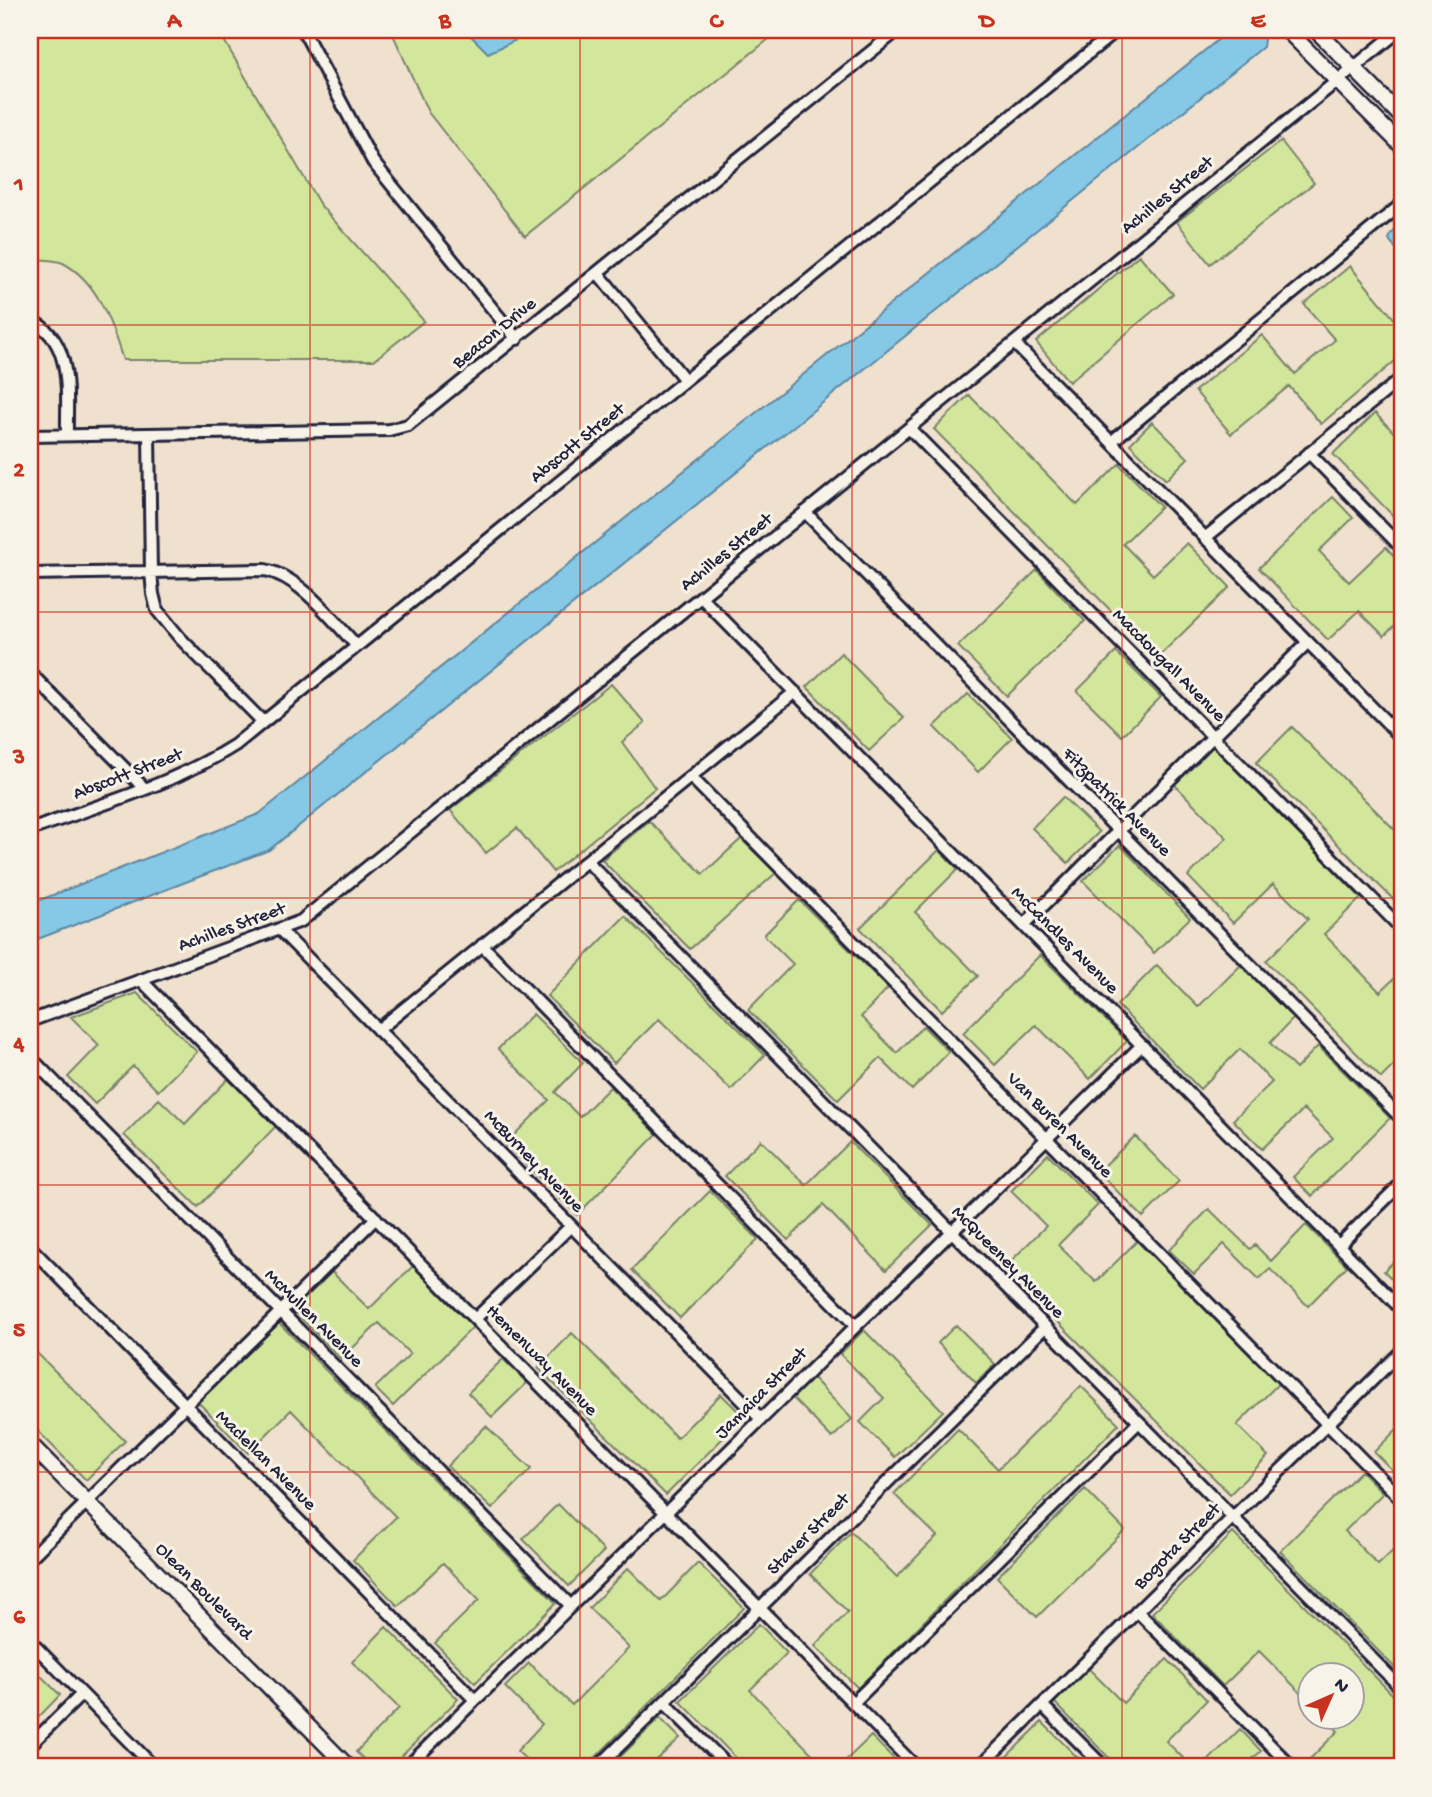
<svg xmlns="http://www.w3.org/2000/svg" width="1432" height="1797" font-family="'Gochi Hand',sans-serif">
	<style>
		.green { fill: #d3e79c; stroke: #7a846c; stroke-width: 2 }
		.water { fill: #85c9e6; stroke: #5d86a2; stroke-width: 2 }
		.lines { fill: none; stroke-linecap: round; stroke-linejoin: round }
		.minor-casing { stroke: #22223b; stroke-width: 16 }
		.tertiary-casing { stroke: #22223b; stroke-width: 19 }
		.minor { stroke: #f7f3e8; stroke-width: 10 }
		.tertiary { stroke: #f7f3e8; stroke-width: 14 }
		.grid { fill: none; stroke: #c8321e; stroke-width: 2; stroke-opacity: 0.55 }
		.labels { text-anchor: middle; dominant-baseline: central; stroke-width: 6; stroke-linejoin: round; paint-order: stroke }
		.street-label { font-size: 19px; fill: #22223b; stroke: #f7f3e8 }
		.neatline { fill: none; stroke: #c8321e; stroke-width: 2.5 }
		.grid-label { font-size: 23px; text-anchor: middle; font-weight: bold; fill: #c8321e }
	</style>
	<rect width="100%" height="100%" fill="#efe1cd"/>
	<filter id="ink" filterUnits="userSpaceOnUse"><feTurbulence type="fractalNoise" baseFrequency=".0143" numOctaves="2"/><feDisplacementMap in="SourceGraphic" scale="14" xChannelSelector="R" yChannelSelector="G"/><feConvolveMatrix kernelMatrix="1 2 1 2 8 2 1 2 1" color-interpolation-filters="sRGB"/></filter>
	<g filter="url(#ink)">
		<path class="green" d="M 30,30 L 218,30 L 320,205 L 424,321 L 374,360 L 123,360 C 111,324 99,282 63,263 C 54,259 40,260 30,259 Z
			M 391,30 L 780,30 L 525,236 L 428,112 Z
			M 1281,141 L 1314,183 L 1210,264 L 1177,222 Z
			M 1139,255 L 1173,294 L 1069,382 L 1036,342 Z
			M 1350,266 L 1402,328 L 1402,355 L 1321,424 L 1289,386 L 1231,434 L 1195,391 L 1262,335 L 1295,374 L 1335,340 L 1304,304 Z
			M 969,395 L 1077,505 L 1119,464 L 1161,507 L 1123,544 L 1153,575 L 1187,543 L 1230,587 L 1157,658 L 934,429 Z
			M 1375,413 L 1402,441 L 1402,525 L 1333,454 Z
			M 1152,422 L 1188,458 L 1166,480 L 1130,444 Z
			M 1333,497 L 1353,518 L 1319,551 L 1349,582 L 1386,547 L 1402,565 L 1402,619 L 1384,636 L 1359,611 L 1328,640 L 1259,568 Z
			M 1037,570 L 1085,621 L 1007,696 L 958,646 Z
			M 1116,652 L 1161,697 L 1122,736 L 1077,691 Z
			M 841,653 L 904,718 L 869,751 L 807,687 Z
			M 611,684 L 645,723 L 622,742 L 655,788 L 553,872 L 517,828 L 486,853 L 450,810 Z
			M 968,694 L 1012,738 L 978,772 L 934,727 Z
			M 1292,727 L 1402,837 L 1402,908 L 1256,763 Z
			M 1213,746 L 1361,898 L 1324,934 L 1380,992 L 1402,971 L 1402,1057 L 1381,1078 L 1266,961 L 1308,919 L 1273,884 L 1233,923 L 1188,876 L 1227,838 L 1174,784 Z
			M 1063,797 L 1099,832 L 1068,863 L 1032,828 Z
			M 649,821 L 703,874 L 741,839 L 776,873 L 690,949 L 602,860 Z
			M 1120,845 L 1190,918 L 1154,953 L 1083,881 Z
			M 939,850 L 958,869 L 915,912 L 978,976 L 942,1011 L 860,928 Z
			M 799,900 L 888,988 L 861,1017 L 897,1053 L 923,1026 L 949,1052 L 912,1090 L 880,1058 L 838,1100 L 748,1010 L 793,964 L 764,935 Z
			M 625,916 L 765,1055 L 731,1090 L 659,1019 L 614,1063 L 547,996 Z
			M 1040,955 L 1127,1041 L 1090,1079 L 1036,1025 L 995,1065 L 963,1033 Z
			M 1157,965 L 1198,1007 L 1241,965 L 1294,1018 L 1270,1043 L 1296,1069 L 1318,1046 L 1390,1118 L 1312,1196 L 1293,1177 L 1333,1138 L 1304,1109 L 1262,1149 L 1233,1120 L 1272,1082 L 1240,1049 L 1200,1089 L 1117,1005 Z
			M 137,993 L 197,1052 L 158,1091 L 133,1066 L 95,1104 L 68,1077 L 99,1045 L 71,1017 Z
			M 533,1014 L 583,1063 L 555,1092 L 580,1117 L 610,1087 L 657,1134 L 577,1215 L 505,1144 L 549,1100 L 498,1049 Z
			M 228,1079 L 276,1126 L 198,1207 L 124,1135 L 159,1099 L 185,1124 Z
			M 1135,1136 L 1179,1181 L 1143,1217 L 1098,1172 Z
			M 761,1140 L 806,1185 L 850,1142 L 932,1225 L 886,1270 L 823,1205 L 788,1240 L 725,1176 Z
			M 1048,1154 L 1098,1205 L 1058,1245 L 1096,1282 L 1137,1241 L 1279,1383 L 1237,1425 L 1268,1456 L 1230,1494 L 1004,1268 L 1046,1226 L 1011,1191 Z
			M 710,1191 L 758,1239 L 680,1318 L 632,1270 Z
			M 1209,1209 L 1250,1249 L 1255,1245 L 1271,1261 L 1306,1225 L 1347,1266 L 1308,1306 L 1270,1269 L 1259,1279 L 1224,1244 L 1194,1274 L 1169,1250 Z
			M 1402,1253 L 1402,1289 L 1384,1271 Z
			M 413,1266 L 473,1327 L 393,1406 L 375,1388 L 410,1354 L 379,1323 L 341,1359 L 293,1310 L 332,1272 L 369,1309 Z
			M 279,1323 L 556,1603 L 475,1683 L 435,1643 L 479,1600 L 443,1563 L 398,1606 L 353,1560 L 396,1517 L 291,1410 L 248,1453 L 198,1402 Z
			M 956,1325 L 995,1364 L 976,1383 L 938,1343 Z
			M 864,1330 L 943,1411 L 895,1457 L 860,1422 L 884,1398 L 840,1354 Z
			M 572,1333 L 677,1438 L 721,1394 L 744,1417 L 666,1495 L 538,1368 Z
			M 30,1346 L 125,1441 L 86,1480 L 30,1423 Z
			M 503,1359 L 527,1383 L 492,1417 L 468,1393 Z
			M 813,1378 L 852,1419 L 832,1438 L 793,1398 Z
			M 1081,1386 L 1119,1424 L 858,1688 L 815,1646 L 848,1612 L 810,1574 L 851,1532 L 897,1577 L 937,1536 L 894,1494 L 958,1429 L 998,1469 Z
			M 1402,1424 L 1402,1471 L 1398,1476 L 1374,1452 Z
			M 486,1426 L 531,1469 L 492,1509 L 447,1466 Z
			M 1361,1471 L 1383,1493 L 1345,1531 L 1378,1565 L 1402,1542 L 1402,1675 L 1280,1551 Z
			M 1085,1489 L 1125,1530 L 1037,1617 L 997,1577 Z
			M 558,1504 L 604,1551 L 569,1586 L 523,1539 Z
			M 1233,1533 L 1402,1704 L 1402,1767 L 1311,1767 L 1306,1763 L 1338,1731 L 1324,1717 L 1352,1716 L 1352,1674 L 1310,1674 L 1309,1701 L 1259,1651 L 1223,1686 L 1152,1613 Z
			M 698,1563 L 744,1608 L 586,1767 L 534,1767 L 517,1751 L 542,1724 L 505,1687 L 529,1663 L 572,1705 L 629,1648 L 589,1608 L 628,1568 L 661,1601 Z
			M 759,1624 L 787,1653 L 750,1690 L 825,1767 L 745,1767 L 680,1701 Z
			M 386,1627 L 458,1699 L 391,1767 L 372,1767 L 356,1752 L 399,1708 L 352,1662 Z
			M 1167,1659 L 1207,1700 L 1166,1741 L 1192,1767 L 1118,1767 L 1054,1702 L 1088,1668 L 1123,1703 Z
			M 30,1665 L 60,1695 L 30,1726 Z
			M 660,1718 L 680,1738 L 649,1767 L 610,1767 Z
			M 1042,1722 L 1087,1767 L 996,1767 Z
			M 1240,1729 L 1261,1751 L 1244,1767 L 1202,1767 Z
			M 871,1736 L 902,1767 L 839,1767 Z"/>
		<path class="water" d="M 465,30 L 532,30 L 523,37 L 488,53 Z
			M 1230,30 L 1265,30 L 1263,47 L 269,850 L 30,942 L 30,904 L 259,814 Z
			M 1402,225 L 1402,256 L 1389,240 L 1391,234 Z"/>
		<g class="lines">
			<g class="minor-casing">
				<path id="minor" d="M 303,30 L 373,162 L 517,339
					M 598,273 L 685,380
					M 30,320 C 75,339 66,396 67,435
					M 1014,343 L 1402,738
					M 909,428 L 1402,929
					M 149,434 L 151,572 L 153,594 L 157,610 L 180,638 L 263,722
					M 30,436 L 389,430 L 408,425 L 898,30
					M 1111,442 L 1402,204
					M 1309,453 L 1402,548
					M 805,512 L 1402,1119
					M 1205,538 L 1402,378
					M 30,574 L 265,570 C 301,577 332,620 357,646
					M 701,597 L 1402,1310
					M 30,673 L 144,788
					M 691,777 L 1402,1500
					M 30,830 C 99,805 172,785 235,745 L 1117,30
					M 587,861 L 1402,1689
					M 1024,925 L 1308,642
					M 279,929 L 761,1419
					M 482,945 L 856,1326
					M 141,980 L 916,1767
					M 30,1021 L 301,921 L 1400,30
					M 378,1030 L 795,692
					M 30,1057 L 571,1606
					M 1339,1245 L 1402,1183
					M 30,1247 L 475,1700
					M 475,1319 L 571,1226
					M 30,1558 L 376,1218
					M 1137,1611 L 1292,1767
					M 30,1641 L 154,1767
					M 664,1702 L 729,1767
					M 853,1703 L 1139,1422
					M 1042,1705 L 1104,1767
					M 30,1745 L 82,1694
					M 407,1767 L 1142,1045
					M 598,1767 L 1045,1327
					M 979,1767 L 1402,1351"/>
			</g>
			<g class="tertiary-casing">
				<path id="tertiary" d="M 1287,30 L 1402,146
					M 1316,30 L 1402,117
					M 30,1444 L 348,1767"/>
			</g>
			<use href="#minor" class="minor"/>
			<use href="#tertiary" class="tertiary"/>
		</g>
	</g>
	<path class="grid" d="M 310,30 L 310,1767M 580,30 L 580,1767M 852,30 L 852,1767M 1122,30 L 1122,1767M 30,325 L 1402,325M 30,612 L 1402,612M 30,898 L 1402,898M 30,1185 L 1402,1185M 30,1472 L 1402,1472"/>
	<g class="labels">
		<g class="street-label">
			<text transform="translate(1168 196) rotate(-39)">Achilles Street</text>
			<text transform="translate(495 334) rotate(-39)">Beacon Drive</text>
			<text transform="translate(578 444) rotate(-39)">Abscott Street</text>
			<text transform="translate(727 553) rotate(-39)">Achilles Street</text>
			<text transform="translate(1168 666) rotate(45)">Macdougall Avenue</text>
			<text transform="translate(128 775) rotate(-21)">Abscott Street</text>
			<text transform="translate(1116 803) rotate(45)">Fitzpatrick Avenue</text>
			<text transform="translate(232 928) rotate(-20)">Achilles Street</text>
			<text transform="translate(1064 941) rotate(45)">McCandles Avenue</text>
			<text transform="translate(1059 1126) rotate(45)">Van Buren Avenue</text>
			<text transform="translate(533 1162) rotate(46)">McBurney Avenue</text>
			<text transform="translate(1007 1263) rotate(45)">McQueeney Avenue</text>
			<text transform="translate(313 1319) rotate(45)">McMullen Avenue</text>
			<text transform="translate(541 1361) rotate(45)">Hemenway Avenue</text>
			<text transform="translate(762 1394) rotate(-45)">Jamaica Street</text>
			<text transform="translate(265 1461) rotate(45)">Maclellan Avenue</text>
			<text transform="translate(809 1535) rotate(-45)">Staver Street</text>
			<text transform="translate(1178 1547) rotate(-45)">Bogota Street</text>
			<text transform="translate(203 1592) rotate(45)">Olean Boulevard</text>
		</g>
	</g>
	<rect width="1432" height="1797" fill="none" stroke="#f7f3e8" stroke-width="77"/>
	<g transform="translate(1331 1696) rotate(45)"><circle r="33" fill="#f7f3e8" stroke="#a29fa3" stroke-width="2"/>
	<path d="M0-5L12 26L0 18L-12 26Z" fill="#c8321e"/>
	<text y="-10" font-size="19" font-weight="bold" text-anchor="middle" fill="#22223b">N</text>
	</g>
	<rect x="38" y="38" width="1356" height="1720" class="neatline"/>
	<g class="grid-label">
		<text x="174" y="27">A</text>
		<text x="445" y="27">B</text>
		<text x="716" y="27">C</text>
		<text x="987" y="27">D</text>
		<text x="1258" y="27">E</text>
		<text x="19" y="190">1</text>
		<text x="19" y="476">2</text>
		<text x="19" y="763">3</text>
		<text x="19" y="1050">4</text>
		<text x="19" y="1336">5</text>
		<text x="19" y="1623">6</text>
	</g>
</svg>
